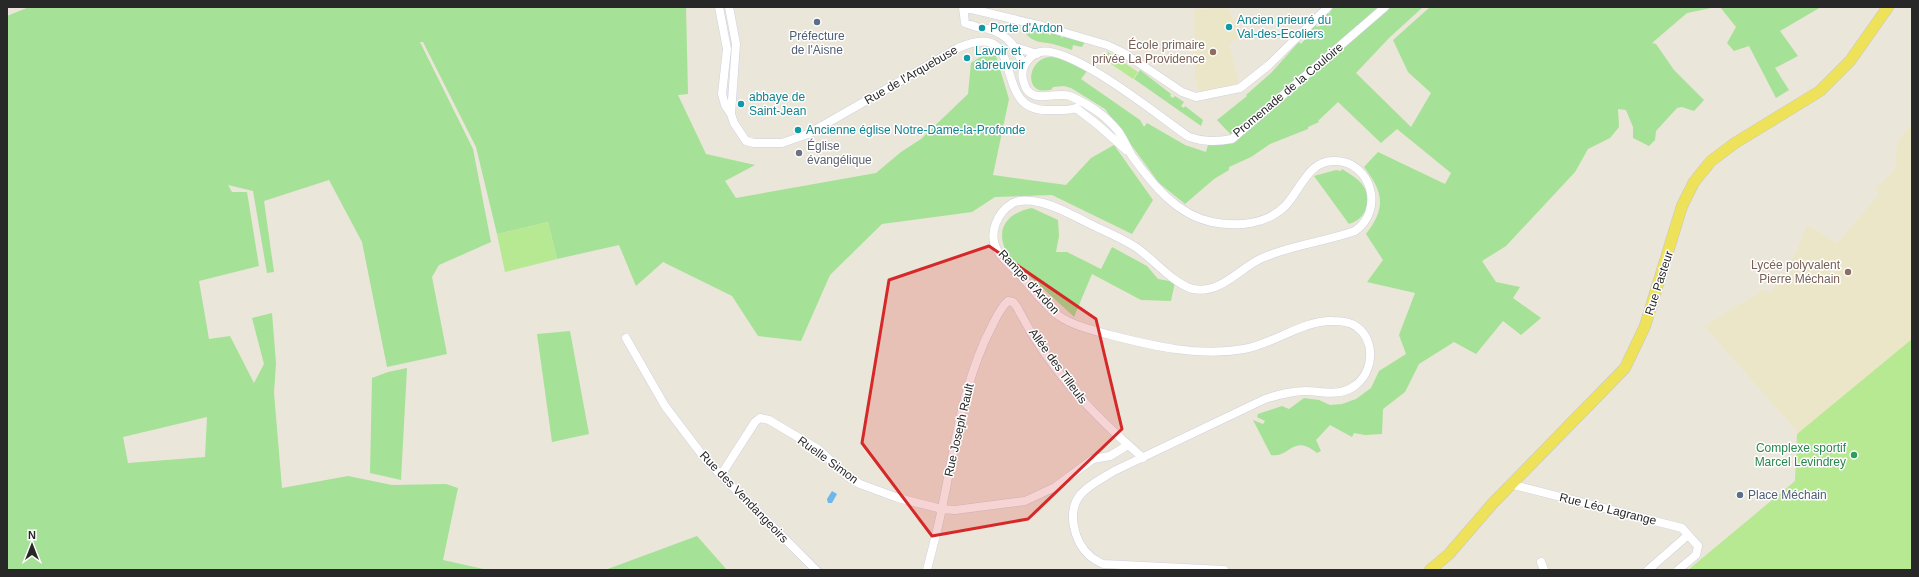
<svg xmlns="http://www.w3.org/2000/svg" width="1919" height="577" font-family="Helvetica,sans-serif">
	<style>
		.education { fill: #ece6c9 }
		.green { fill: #a5e196; fill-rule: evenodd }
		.pitch { fill: #b7e892 }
		.water { fill: #6db7ec }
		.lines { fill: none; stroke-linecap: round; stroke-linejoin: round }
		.minor-casing { stroke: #cfd0e1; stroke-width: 9 }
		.major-casing { stroke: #c7c7c7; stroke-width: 12 }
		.minor { stroke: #fff; stroke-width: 8 }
		.major { stroke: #eee25b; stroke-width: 11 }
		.marked { fill: #d62828; fill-opacity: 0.2; stroke: #d62828; stroke-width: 3; stroke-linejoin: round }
		.service-dot { fill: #5c6f8a; stroke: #fff; stroke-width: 1.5 }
		.culture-dot { fill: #0f9aa8; stroke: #fff; stroke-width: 1.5 }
		.education-dot { fill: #8d6e63; stroke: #fff; stroke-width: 1.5 }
		.worship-dot { fill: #6b7280; stroke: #fff; stroke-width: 1.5 }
		.leisure-dot { fill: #2e9e5b; stroke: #fff; stroke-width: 1.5 }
		.labels { text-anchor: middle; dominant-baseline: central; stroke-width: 3; stroke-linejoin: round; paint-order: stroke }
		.culture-label { font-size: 12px; fill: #0d838f; stroke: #fff; text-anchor: start }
		.service-label { font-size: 12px; fill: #4e5e75; stroke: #fff }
		.education-label { font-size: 12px; fill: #785e54; stroke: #fff; text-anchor: end }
		.street-label { font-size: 12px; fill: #282828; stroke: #fff }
		.worship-label { font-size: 12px; fill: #5b616d; stroke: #fff; text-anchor: start }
		.leisure-label { font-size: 12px; fill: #27864d; stroke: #fff; text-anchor: end }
	</style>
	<rect width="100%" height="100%" fill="#ebe6da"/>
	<path class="education" d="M 1228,8 L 1242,37 L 1229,44 L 1239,85 L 1199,94 L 1195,75 L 1194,9 Z
		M 1912,123 L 1912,339 L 1797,434 L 1794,428 L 1704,326 L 1763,290 L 1771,293 L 1795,254 L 1807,225 L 1837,243 L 1879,194 L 1875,189 L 1895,169 L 1897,142 Z"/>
	<path class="green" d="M 29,7 L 686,7 L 688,94 L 678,95 L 706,154 L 755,165 L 725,181 L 736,198 L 876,173 L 901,152 L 921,139 L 968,94 L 971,63 L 985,54 L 996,56 L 1009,99 L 993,175 L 1066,185 L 1091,158 L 1114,145 L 1153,200 L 1132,234 L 1052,195 L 995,197 L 972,212 L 882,224 L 830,275 L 801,341 L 758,336 L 732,296 L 663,262 L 636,286 L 619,245 L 557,259 L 548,222 L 497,234 L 476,147 L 423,42 L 420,42 L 473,149 L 491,242 L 439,265 L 432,277 L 447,354 L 387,367 L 362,242 L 329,180 L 264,201 L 274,272 L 267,273 L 253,191 L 228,185 L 232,192 L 247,192 L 259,266 L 199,281 L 209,339 L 230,336 L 254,383 L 264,364 L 252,318 L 272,313 L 276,363 L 274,393 L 282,488 L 348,476 L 392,485 L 446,484 L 458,488 L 443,560 L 488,570 L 7,570 L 7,16 ZM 207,417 L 205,457 L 128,463 L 123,437 Z
		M 1333,7 L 1423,7 L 1389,38 L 1356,73 L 1411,127 L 1431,93 L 1408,72 L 1393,40 L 1430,7 L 1716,7 L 1687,13 L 1652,43 L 1656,44 L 1674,70 L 1704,100 L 1694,111 L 1682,107 L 1677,108 L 1656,131 L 1655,140 L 1649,146 L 1633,138 L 1633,127 L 1626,110 L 1618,109 L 1619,127 L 1610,138 L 1588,149 L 1575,172 L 1506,246 L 1482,261 L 1496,282 L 1520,287 L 1513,298 L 1541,318 L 1521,335 L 1503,321 L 1476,354 L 1454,342 L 1419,364 L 1405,392 L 1383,409 L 1382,434 L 1365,435 L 1354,433 L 1352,437 L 1330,425 L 1316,440 L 1321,451 L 1317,453 C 1293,433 1290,458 1271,455 L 1253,420 L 1263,424 L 1265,421 L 1257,417 L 1258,414 L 1282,406 L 1289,409 L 1304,398 L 1319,400 L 1330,405 L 1342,404 L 1356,399 L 1371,388 L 1379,371 L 1406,354 L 1399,335 L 1415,293 L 1367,282 L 1383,260 L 1366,234 C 1386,208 1384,193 1364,167 L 1378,152 L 1445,184 L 1451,173 L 1397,129 L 1381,143 L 1338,102 L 1318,121 L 1319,122 L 1308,127 L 1308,129 L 1270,144 L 1251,157 L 1229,167 L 1229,170 L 1214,179 L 1185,204 L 1159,183 L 1105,109 L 1071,88 L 1064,86 L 1053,87 L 1051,90 C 1047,90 1042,91 1039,90 C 1024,84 1032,57 1051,57 C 1063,57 1076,66 1087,71 L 1081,79 L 1140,120 L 1144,127 L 1147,123 L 1185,145 L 1206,152 L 1208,145 L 1221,145 L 1237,141 L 1217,120 L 1247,96 L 1246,95 L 1271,73 L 1297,44 L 1299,42 L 1301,44 L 1307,37 L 1306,35 L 1312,31 L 1310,29 L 1314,25 L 1318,27 L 1321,25 L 1320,19 L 1326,12 L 1329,14 Z
		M 1720,7 L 1821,7 L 1780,31 L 1798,56 L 1775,68 L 1789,90 L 1776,98 L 1749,46 L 1734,51 L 1727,43 L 1736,27 Z
		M 1027,28 L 1036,30 L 1036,32 L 1038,32 L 1039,30 L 1049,32 L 1049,35 L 1051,35 L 1051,33 L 1061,35 L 1061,37 L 1063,38 L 1063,35 L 1073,38 L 1073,40 L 1075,39 L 1085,42 L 1082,47 L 1073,45 L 1072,50 C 1066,48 1060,46 1053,44 C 1042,42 1034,43 1026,34 Z
		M 1140,70 L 1171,94 L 1170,96 L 1173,98 L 1175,96 L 1184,102 L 1181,106 L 1184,108 L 1185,106 L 1203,120 L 1201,126 L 1134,79 Z
		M 1342,169 C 1350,174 1361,180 1365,189 C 1372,204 1364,220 1349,224 L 1314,176 L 1336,170 L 1341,171 Z
		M 1032,208 L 1058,220 L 1059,236 L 1056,252 L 1067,252 L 1101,269 L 1112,247 L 1147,266 L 1158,279 L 1175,282 L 1171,301 L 1141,300 L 1092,274 L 1074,317 L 1072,315 L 1012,260 C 993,235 1002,214 1032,208 Z
		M 570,331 L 589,434 L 552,442 L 537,334 Z
		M 407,368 L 401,480 L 370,473 L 372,378 L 388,372 Z
		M 697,536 L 727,570 L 605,570 Z"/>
	<path class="pitch" d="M 1108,52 L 1138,72 L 1133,79 L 1104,59 Z
		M 548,222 L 557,259 L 505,272 L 497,234 Z
		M 1912,339 L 1912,570 L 1688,570 L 1795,481 L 1797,434 Z"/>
	<path class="water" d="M 832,491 L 837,494 L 832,503 L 828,503 L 827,499 Z"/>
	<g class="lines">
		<g class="minor-casing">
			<path id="minor" d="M 719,7 L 727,49 L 722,94 L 725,105 L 731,114 L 734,123 L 746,141 L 754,143 L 782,143 L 808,134 L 958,48 C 1031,16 988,112 1048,110 C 1057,110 1068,111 1076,108
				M 729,7 L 736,44 L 731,114
				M 963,7 L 1042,26 L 1107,45 L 1124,53 L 1182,92 L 1196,97 L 1240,88 L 1269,65 L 1328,7
				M 963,7 L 965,23 L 977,27
				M 988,29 C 1009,35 1015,46 1024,66
				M 1015,47 L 1037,54
				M 1076,108 L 1098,125 L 1126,150
				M 626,338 L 665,406 L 706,460 L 816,570
				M 721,475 L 755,422 L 760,418 L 769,420 L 818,449 L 847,476 L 860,484 L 898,498 L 942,509 L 955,510 L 1025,501 L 1055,487 L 1093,459 L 1110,456 L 1128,445
				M 1510,484 L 1682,528 L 1698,546 L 1696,555 L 1678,570
				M 1541,562 L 1544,570
				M 927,570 C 932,549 938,529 942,508 C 955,446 963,380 993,324 C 997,316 1001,307 1008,301 L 1013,302 L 1017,307 C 1047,367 1093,415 1143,458
				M 1224,570 L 1103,564 C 1099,562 1093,559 1090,556 C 1074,542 1066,511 1081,494 C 1090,484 1103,478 1114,471 L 1265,399 C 1278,395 1291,391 1305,391 C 1322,391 1337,397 1353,387 C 1373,374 1377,342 1357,327 C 1351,322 1341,321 1333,321 C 1303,320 1274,344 1244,349 C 1199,357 1153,346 1110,335 C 1093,330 1074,326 1059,316 C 1046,307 1032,288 1021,276 C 1013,268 1003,260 997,250 C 988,234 997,212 1013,203 C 1021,199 1029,200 1038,202 C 1055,205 1072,215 1088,223 C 1104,231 1122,238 1137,248 C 1153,259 1175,285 1193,289 C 1220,294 1238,270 1260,259 C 1290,245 1324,242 1355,231 C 1385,210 1371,162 1336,161 C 1309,159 1301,189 1286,205 C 1267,225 1237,227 1212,222 C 1177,215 1152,184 1132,156 C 1127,148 1124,139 1118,131 C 1113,125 1105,117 1098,112 C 1090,106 1079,100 1070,96 C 1054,91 1030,106 1024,83 C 1022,78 1022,71 1024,66 C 1027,60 1034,53 1040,52 C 1072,45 1161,118 1189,137 C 1204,142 1216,142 1232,139 L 1385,7
				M 1648,570 L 1688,535"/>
		</g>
		<g class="major-casing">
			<path id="major" d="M 1430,570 L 1449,554 L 1493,503 L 1625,368 L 1645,326 L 1682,206 L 1694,182 L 1711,161 L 1735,143 L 1820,91 L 1850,61 L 1888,7"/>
		</g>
		<use href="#minor" class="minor"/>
		<use href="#major" class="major"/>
	</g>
	<path class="marked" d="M 989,246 L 1096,319 L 1122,429 L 1028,519 L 932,536 L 862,443 L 889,280 Z"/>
	<g class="service-dot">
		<circle cx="817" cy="22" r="4"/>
		<circle cx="1740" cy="495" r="4"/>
	</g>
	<g class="culture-dot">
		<circle cx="1229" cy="27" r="4"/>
		<circle cx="982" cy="28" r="4"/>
		<circle cx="967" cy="58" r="4"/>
		<circle cx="741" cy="104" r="4"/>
		<circle cx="798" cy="130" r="4"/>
	</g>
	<g class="education-dot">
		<circle cx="1213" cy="52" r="4"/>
		<circle cx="1848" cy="272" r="4"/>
	</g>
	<circle class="worship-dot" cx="799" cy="153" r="4"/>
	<circle class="leisure-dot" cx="1854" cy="455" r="4"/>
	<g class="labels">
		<g class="culture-label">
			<text x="1237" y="20">Ancien prieuré du<tspan x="1237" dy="14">Val-des-Ecoliers</tspan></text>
			<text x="990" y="28">Porte d'Ardon</text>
			<text x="975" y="51">Lavoir et<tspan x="975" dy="14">abreuvoir</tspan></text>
			<text x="749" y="97">abbaye de<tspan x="749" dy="14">Saint-Jean</tspan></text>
			<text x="806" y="130">Ancienne église Notre-Dame-la-Profonde</text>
		</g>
		<g class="service-label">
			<text x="817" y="36">Préfecture<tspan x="817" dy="14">de l'Aisne</tspan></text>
			<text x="1748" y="495" text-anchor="start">Place Méchain</text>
		</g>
		<g class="education-label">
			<text x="1205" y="45">École primaire<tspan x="1205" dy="14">privée La Providence</tspan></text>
			<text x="1840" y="265">Lycée polyvalent<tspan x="1840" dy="14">Pierre Méchain</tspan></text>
		</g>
		<g class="street-label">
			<text transform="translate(911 75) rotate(-30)">Rue de l'Arquebuse</text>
			<text transform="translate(1288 90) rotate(-40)">Promenade de la Couloire</text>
			<text transform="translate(1029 282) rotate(47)">Rampe d'Ardon</text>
			<text transform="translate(1659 283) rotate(-72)">Rue Pasteur</text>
			<text transform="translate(1058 366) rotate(54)">Allée des Tilleuls</text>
			<text transform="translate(959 430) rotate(-77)">Rue Joseph Rault</text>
			<text transform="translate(828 460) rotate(36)">Ruelle Simon</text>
			<text transform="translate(744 497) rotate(46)">Rue des Vendangeoirs</text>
			<text transform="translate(1608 509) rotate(14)">Rue Léo Lagrange</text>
		</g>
		<g class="worship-label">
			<text x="807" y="146">Église<tspan x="807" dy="14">évangélique</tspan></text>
		</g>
		<g class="leisure-label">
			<text x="1846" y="448">Complexe sportif<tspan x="1846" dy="14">Marcel Levindrey</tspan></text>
		</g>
	</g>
	<rect width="1919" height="577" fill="none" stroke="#282828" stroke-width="16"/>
	<g transform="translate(32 545)" stroke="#ffffff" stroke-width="3" paint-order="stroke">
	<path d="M0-3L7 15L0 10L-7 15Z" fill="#282828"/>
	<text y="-6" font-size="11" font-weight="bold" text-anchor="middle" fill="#282828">N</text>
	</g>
</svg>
